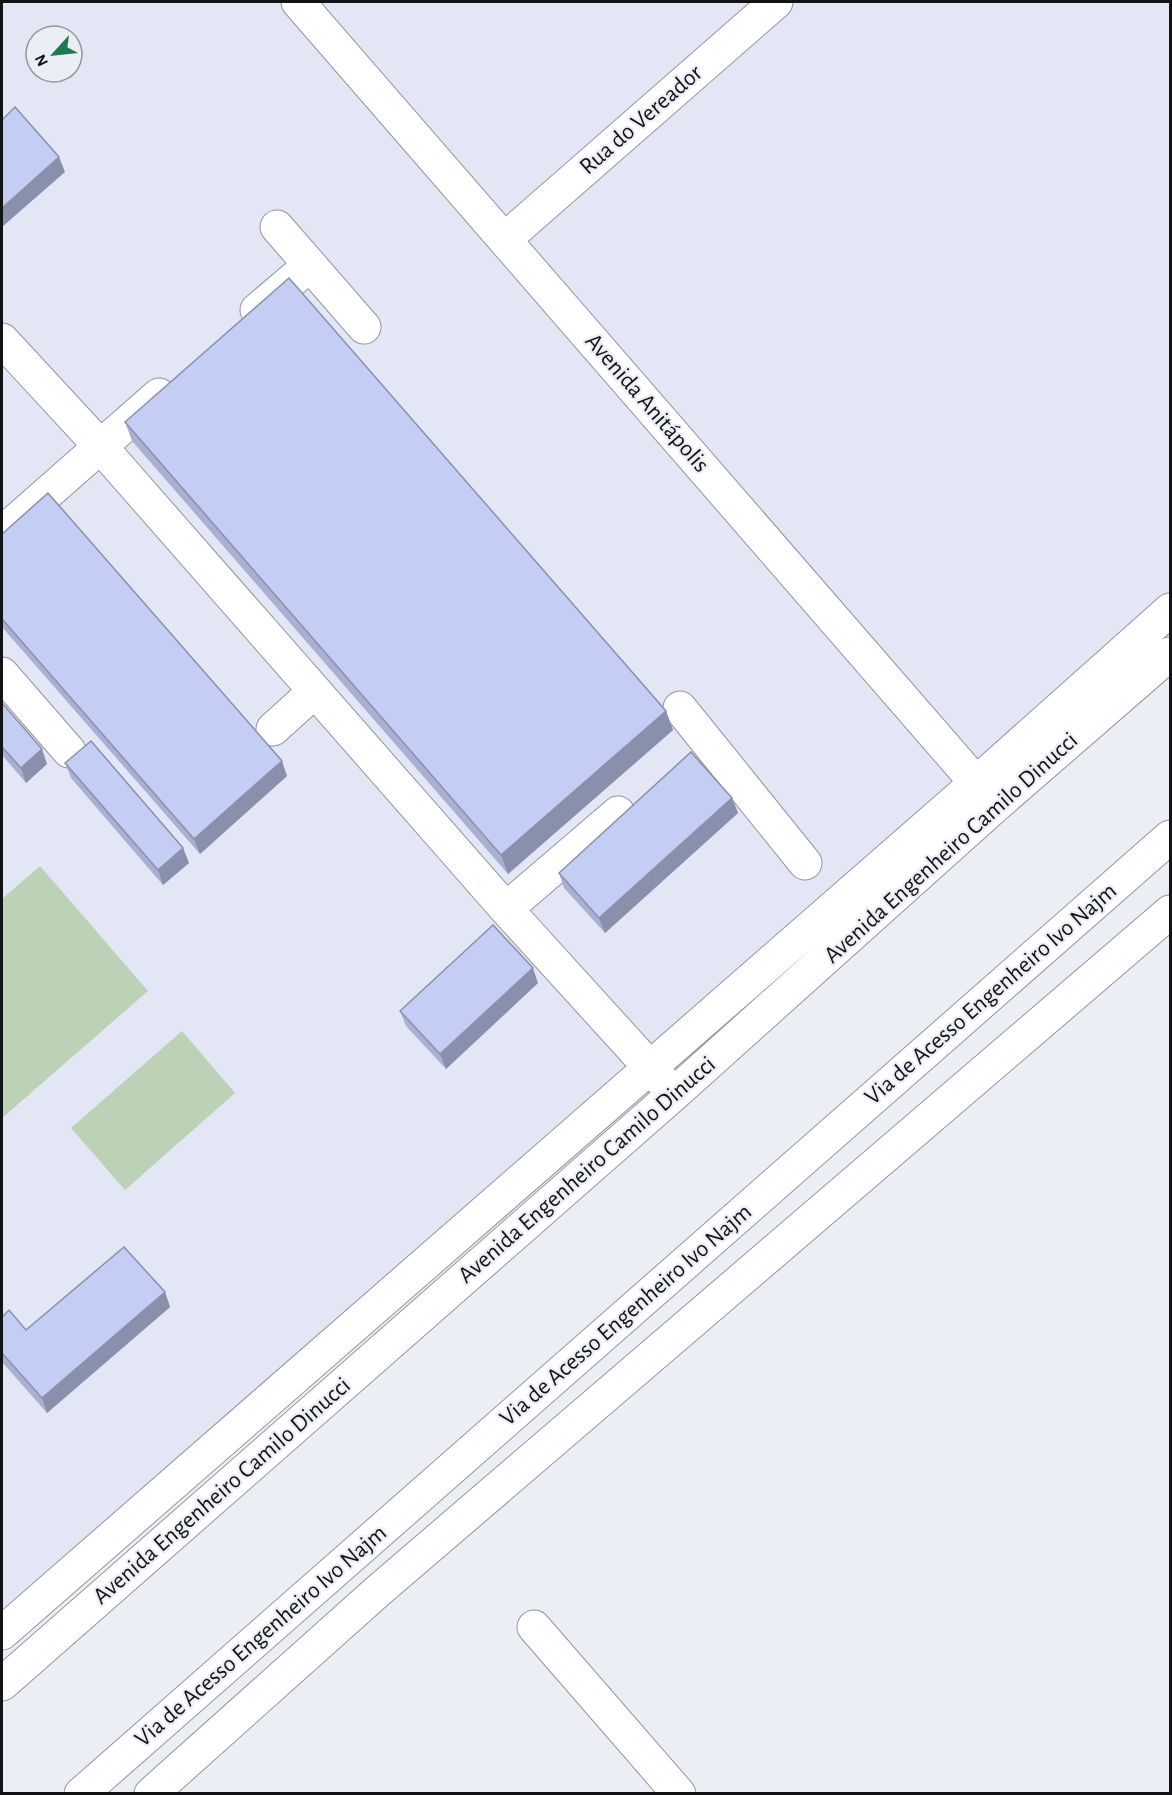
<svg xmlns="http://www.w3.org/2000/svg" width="1172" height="1795" font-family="'Alegreya Sans',sans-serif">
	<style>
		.built { fill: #e2e6f5; fill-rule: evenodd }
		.grass { fill: #bcd2b6 }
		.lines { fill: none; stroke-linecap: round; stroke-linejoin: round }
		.minor-casing { stroke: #94959c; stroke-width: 35 }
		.major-casing { stroke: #94959c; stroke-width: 35 }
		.minor { stroke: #fff; stroke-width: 33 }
		.major { stroke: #fff; stroke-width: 33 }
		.wall { fill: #a9b0d2 }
		.shaded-wall { fill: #8990ab }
		.building { fill: #c4cdf4; stroke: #8990ab; stroke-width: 1.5 }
		.labels { text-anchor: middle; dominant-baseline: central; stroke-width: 4.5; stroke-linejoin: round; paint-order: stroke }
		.street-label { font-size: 24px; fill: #121315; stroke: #eceef5 }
	</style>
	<rect width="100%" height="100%" fill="#eceef5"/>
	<path class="built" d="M 2,2 L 1170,2 L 1170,591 L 1001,739 L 2,1626 ZM 36,36 L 72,36 L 72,72 L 36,72 Z"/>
	<path class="grass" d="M 40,866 L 148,991 L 2,1118 L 2,899 Z
		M 182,1031 L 235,1093 L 125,1190 L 71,1128 Z"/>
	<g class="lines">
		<g class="minor-casing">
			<path id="minor" d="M 298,2 L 991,800
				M 277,227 L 364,327
				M 505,239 L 776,2
				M 257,310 L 310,265
				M 2,340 L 100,446 L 506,909 L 665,1084
				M 2,533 L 159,395
				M 2,674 L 69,751
				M 680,708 L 805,863
				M 273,729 L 315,691
				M 506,909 L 618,813
				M 534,1627 L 679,1794
				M 2,1633 L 976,783 L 1170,610
				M 2,1684 L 674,1094 L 995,806 L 1170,654"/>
		</g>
		<g class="major-casing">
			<path id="major" d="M 81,1794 L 1170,837
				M 151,1794 L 378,1591 L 1170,912"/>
		</g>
		<use href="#minor" class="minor"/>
		<use href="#major" class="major"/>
	</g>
	<path class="wall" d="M 125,422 L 666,711 L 673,730 L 508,874 L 132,441 Z
		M 2,534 L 287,776 L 200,854 L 2,627 Z
		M 2,703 L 47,764 L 26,783 L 2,755 Z
		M 65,763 L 183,848 L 189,863 L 163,885 L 71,778 Z
		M 732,798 L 738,813 L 605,933 L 564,888 L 559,873 Z
		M 538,983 L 446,1069 L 406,1026 L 400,1011 Z
		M 165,1292 L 170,1307 L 47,1413 L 2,1362 L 2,1317 L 26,1330 Z"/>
	<path class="shaded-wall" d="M 59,157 L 65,172 L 2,227 L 2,208 Z
		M 666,711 L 673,730 L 508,874 L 501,855 Z
		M 42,749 L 47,764 L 26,783 L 21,768 Z
		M 282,761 L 287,776 L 200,854 L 194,839 Z
		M 732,798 L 738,813 L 605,933 L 599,918 Z
		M 183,848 L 189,863 L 163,885 L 158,870 Z
		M 533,968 L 538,983 L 446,1069 L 440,1054 Z
		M 165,1292 L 170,1307 L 47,1413 L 42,1398 Z"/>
	<path class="building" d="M 15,107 L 59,157 L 2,208 L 2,120 Z
		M 289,278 L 666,711 L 501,855 L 125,422 Z
		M 48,493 L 282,761 L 194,839 L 2,619 L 2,534 Z
		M 2,703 L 42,749 L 21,768 L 2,747 Z
		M 91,741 L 183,848 L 158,870 L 65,763 Z
		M 691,752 L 732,798 L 599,918 L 559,873 Z
		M 493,925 L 533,968 L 440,1054 L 400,1011 Z
		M 124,1247 L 165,1292 L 42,1398 L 2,1353 L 2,1317 L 9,1310 L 26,1330 Z"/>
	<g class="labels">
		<g class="street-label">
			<text transform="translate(641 120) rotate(-41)">Rua do Vereador</text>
			<text transform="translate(647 403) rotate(49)">Avenida Anitápolis</text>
			<text transform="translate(951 848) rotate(-42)">Avenida Engenheiro Camilo Dinucci</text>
			<text transform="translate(991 994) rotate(-41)">Via de Acesso Engenheiro Ivo Najm</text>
			<text transform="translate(587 1170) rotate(-41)">Avenida Engenheiro Camilo Dinucci</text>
			<text transform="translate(626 1315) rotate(-41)">Via de Acesso Engenheiro Ivo Najm</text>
			<text transform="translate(222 1491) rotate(-41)">Avenida Engenheiro Camilo Dinucci</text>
			<text transform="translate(261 1636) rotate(-41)">Via de Acesso Engenheiro Ivo Najm</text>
		</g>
	</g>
	<rect width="1172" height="1795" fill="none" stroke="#121315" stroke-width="6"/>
	<g transform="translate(54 54) rotate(243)"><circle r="28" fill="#eceef5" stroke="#95969b" stroke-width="1.5"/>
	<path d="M0-4.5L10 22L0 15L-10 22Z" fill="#1c7b52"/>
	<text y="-9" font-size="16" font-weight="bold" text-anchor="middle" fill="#121315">N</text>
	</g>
</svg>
